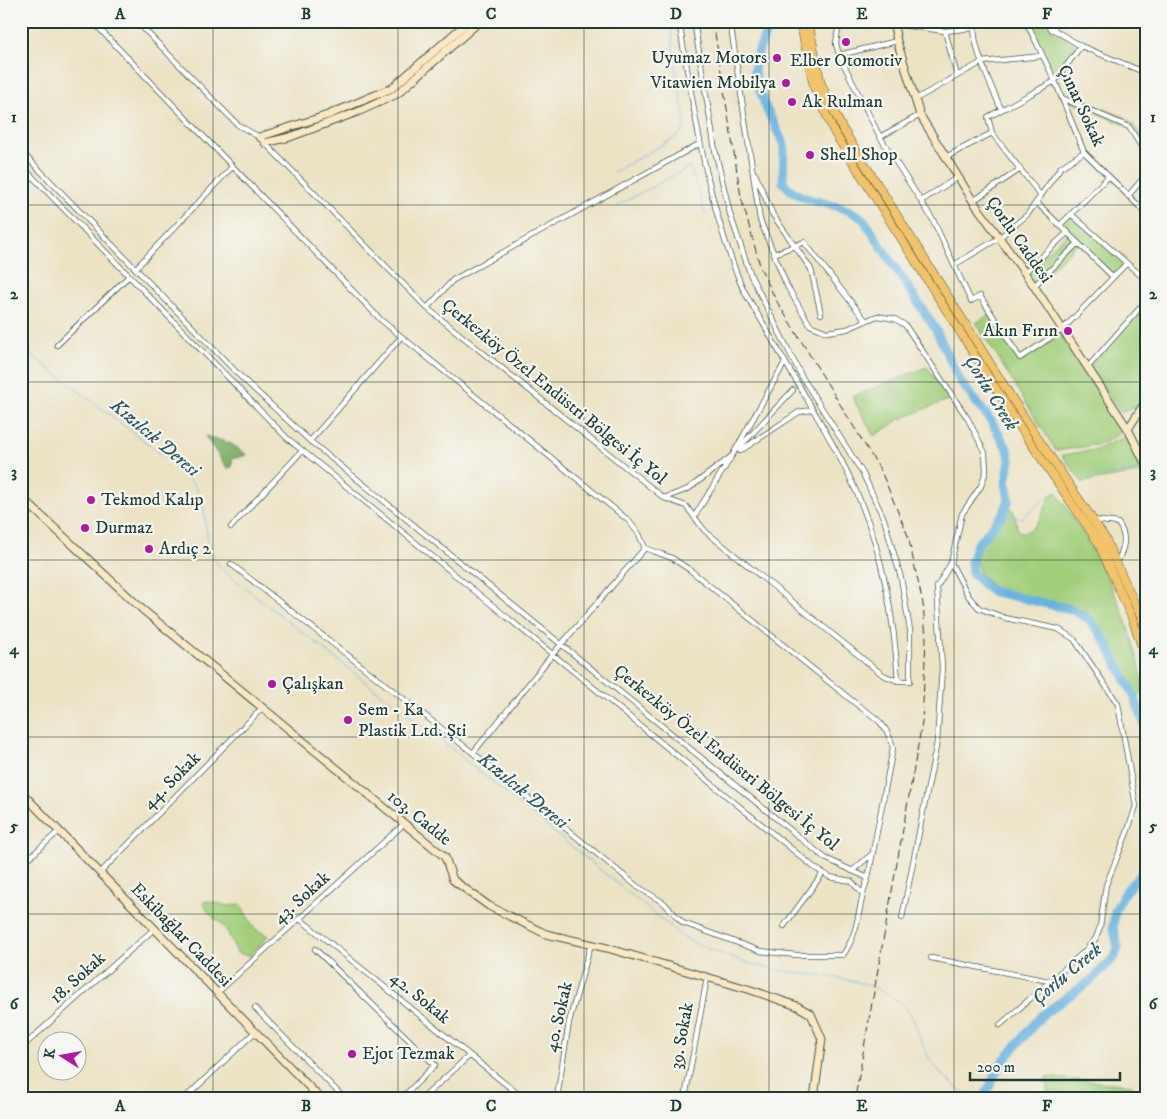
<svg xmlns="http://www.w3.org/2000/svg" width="1167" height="1119" font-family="'IM FELL DW Pica',serif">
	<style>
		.green { fill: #a3cf7c; stroke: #618658 }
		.forest { fill: #82b26c; stroke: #507850 }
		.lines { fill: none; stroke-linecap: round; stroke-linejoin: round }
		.stream { stroke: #67b2df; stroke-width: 1 }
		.river { stroke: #67b2df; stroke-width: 9 }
		.street-casing { stroke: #3e564a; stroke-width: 6 }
		.secondary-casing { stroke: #3e564a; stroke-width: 9 }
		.primary-casing { stroke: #3e564a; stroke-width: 9 }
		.street { stroke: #fff; stroke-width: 4.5 }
		.secondary { stroke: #fae7c3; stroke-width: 7 }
		.primary { stroke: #f2c36a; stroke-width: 8 }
		.rail { stroke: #1f3d34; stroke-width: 1; stroke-dasharray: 8 4; stroke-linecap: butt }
		.grid { fill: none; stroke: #1f3d34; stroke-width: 1; stroke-opacity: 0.55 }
		.poi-dot { fill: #b5179e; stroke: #f6f6f2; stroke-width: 2 }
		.labels { text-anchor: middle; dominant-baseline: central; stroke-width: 4.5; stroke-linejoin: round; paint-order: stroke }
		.poi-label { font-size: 18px; fill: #1f3d34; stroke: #f6f6f2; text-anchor: start }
		.street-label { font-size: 18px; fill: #1f3d34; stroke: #f6f6f2 }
		.water-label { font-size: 19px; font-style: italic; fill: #315a5f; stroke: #f6f6f2 }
		.neatline { fill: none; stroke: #1f3d34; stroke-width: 2 }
		.grid-label { font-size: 16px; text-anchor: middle; font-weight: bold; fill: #1f3d34 }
	</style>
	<rect width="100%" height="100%" fill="#f6f6f2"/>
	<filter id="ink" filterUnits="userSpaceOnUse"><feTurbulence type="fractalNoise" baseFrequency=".02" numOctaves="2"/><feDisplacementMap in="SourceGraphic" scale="10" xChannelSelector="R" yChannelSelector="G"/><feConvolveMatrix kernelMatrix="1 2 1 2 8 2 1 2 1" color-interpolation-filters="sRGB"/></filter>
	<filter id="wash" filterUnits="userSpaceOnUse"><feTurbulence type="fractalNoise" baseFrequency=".0096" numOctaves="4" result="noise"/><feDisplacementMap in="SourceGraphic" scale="20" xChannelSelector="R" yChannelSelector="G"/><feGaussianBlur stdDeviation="1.12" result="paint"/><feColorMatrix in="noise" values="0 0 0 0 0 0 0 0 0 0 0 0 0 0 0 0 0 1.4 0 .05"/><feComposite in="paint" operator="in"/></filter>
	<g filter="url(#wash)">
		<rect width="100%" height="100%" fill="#ece3c5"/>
		<path class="green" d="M 1027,21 L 1038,21 L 1079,47 L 1055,79 Z
			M 1059,92 L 1127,118 L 1146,140 L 1146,154 L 1129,127 L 1062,98 Z
			M 1071,214 L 1126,264 L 1113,277 L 1078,243 L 1034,286 L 1025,272 L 1068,233 L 1060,225 Z
			M 1143,307 L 1146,309 L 1146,394 L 1138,406 L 1120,412 L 1088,366 Z
			M 989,315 L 1019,361 L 1060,334 L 1124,431 L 1101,444 L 1056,451 L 976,323 Z
			M 927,367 L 950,399 L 900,419 L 874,436 L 852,397 Z
			M 1126,436 L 1144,472 L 1082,482 L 1062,455 L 1096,450 Z
			M 1056,492 C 1096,550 1135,621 1144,693 L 1137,695 L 1119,667 L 1112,643 L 1084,611 L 994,588 L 979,573 L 975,555 L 1006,503 L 1014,512 L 1018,531 C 1036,538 1044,508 1051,495 Z
			M 209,901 L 228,906 L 240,904 L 255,929 L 268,936 L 250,956 L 237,953 C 233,945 230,934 224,927 C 215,916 210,919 203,902 Z
			M 1046,1077 L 1132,1085 L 1131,1098 L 1048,1098 Z"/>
		<path class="forest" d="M 205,436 L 230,443 L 247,455 L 232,459 L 232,467 L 227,468 Z"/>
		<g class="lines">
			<path class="stream" d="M 612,173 L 676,137 L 684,130 L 685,120 L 674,59 L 671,21
				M 618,205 L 690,167 L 705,214
				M 21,347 L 177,466 C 187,477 200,489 203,504 C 208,530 204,552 225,572 L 458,754 L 683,937 C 708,951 741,962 769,968 C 811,978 857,973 894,998 C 920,1015 915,1037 930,1059 C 940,1076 956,1086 971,1098
				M 1078,477 C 1097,473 1130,476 1144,467
				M 1003,514 L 1022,518 L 1050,495"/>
			<path class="river" d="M 771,21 L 756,57 L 754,72 L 766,108 L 784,145 L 783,182 C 803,208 841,199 864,220 L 936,330 L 960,381 L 991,421 L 1008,450 L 1010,460 L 1006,482 L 1009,500 L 1003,514 L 976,546 L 971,562 L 972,573 L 991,591 L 1070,609 L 1089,619 L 1105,640 L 1134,696 L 1146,728
				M 984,1098 L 1000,1065 L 1041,1016 L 1090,981 L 1115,957 L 1118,947 L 1113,927 L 1115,911 L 1124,893 L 1146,868"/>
		</g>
	</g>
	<g filter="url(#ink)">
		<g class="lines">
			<g class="street-casing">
				<path id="street" d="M 92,21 L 381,320 L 628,520 L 639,534 L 645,548 L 672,558 L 690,570 L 860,707 C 878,718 888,727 893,748 L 868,878 C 857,906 861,929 843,955 L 796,955 L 760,951 L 683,923 L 664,903 L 638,887 L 473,753 L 231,564
					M 136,21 L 238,125 L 259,137 L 427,308 L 664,498 L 686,506 L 705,531 L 883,675 L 898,681 L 910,681 L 910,630 L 901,578 L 884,519 L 862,472 L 802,377 L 751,276 L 730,214 L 715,150 L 694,21
					M 679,21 C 694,110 706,198 740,282 C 747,299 759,315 768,332 C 795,381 827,429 851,480 C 881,543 894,613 898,681
					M 730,21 L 760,220 L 787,286 L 810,325 L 827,332 L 847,329 L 877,316 L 895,319 L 905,325 L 968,419 L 985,453 L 986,471 L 981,486 L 962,514 L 951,563 L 937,587 L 942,668 L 937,742 L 902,918
					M 839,21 L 836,44 L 839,55 L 880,137 L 933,220 L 971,301 L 980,296 L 1020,358 L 1062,330 L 1126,264
					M 975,21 C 970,44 992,87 1001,109
					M 1026,21 L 1055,81 L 1084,152 L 1146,213
					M 1039,21 L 1081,46 L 1146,73
					M 1142,21 L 1146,23
					M 894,24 L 945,31 L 973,28
					M 930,29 L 932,21
					M 1052,30 L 1059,21
					M 945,31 L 957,76
					M 839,55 L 897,41
					M 1062,98 L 1129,127 L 1146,154
					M 914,100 L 982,62 L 1041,56
					M 880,137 L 920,115
					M 21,151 L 241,377 L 310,441 L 825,858 L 868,878
					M 946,157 L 992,133
					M 21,165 L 287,438 L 815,868 L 830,877 L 851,881 L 862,893
					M 755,174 L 773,215 L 811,269 L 821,314
					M 1041,196 L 992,133 L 988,117 L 1055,81 L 1081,46
					M 1128,196 L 1146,175
					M 921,201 L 958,177
					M 973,201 L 1019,170
					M 1036,202 L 1113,277
					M 1071,214 L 1146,280
					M 1060,225 L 1108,177
					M 774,254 L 804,242 L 866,321
					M 954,265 L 999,238 L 1027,215 L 1061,167 L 1084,152
					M 136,268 L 232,167
					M 1025,272 L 1068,232
					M 1034,286 L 1078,243
					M 427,308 L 453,280 L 699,144
					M 57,345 L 129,276
					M 1087,368 L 1146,301
					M 310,441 L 401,337
					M 738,449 L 793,390
					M 740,451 L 799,412 L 811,410
					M 664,498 L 688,489 L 732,456 L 785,362
					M 694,517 L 730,459
					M 1094,520 L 1118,523 C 1128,537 1124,548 1117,563
					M 231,527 L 302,451
					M 951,563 L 969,597 L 979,608 L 1005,618 L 1058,629 L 1074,639 L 1118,704 L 1136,806 L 1127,833 L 1106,885 L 1100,927 L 1096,938 L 1085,951 L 1000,1025
					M 473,753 L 552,655 L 645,548
					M 21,865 L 59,831
					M 852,871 L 872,854
					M 100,873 L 263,707
					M 300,919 L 523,1098
					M 784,926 L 823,873
					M 315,949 L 435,1065 L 402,1098
					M 931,958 L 1049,981
					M 217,993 L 405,823
					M 255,1008 L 344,1098
					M 21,1048 L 154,929
					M 185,1098 L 256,1031
					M 423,1098 L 469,1056
					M 557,1098 L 569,1022 L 591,944
					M 685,1098 L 707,978"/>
			</g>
			<g class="secondary-casing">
				<path id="secondary" d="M 893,21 L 897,41 L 920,115 L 973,201 L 1034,286 L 1128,429 L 1146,465
					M 259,137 L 328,115 L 392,88 L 469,21
					M 265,143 L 290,137 L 360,111 L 397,94 L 480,21
					M 1128,429 L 1146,401
					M 21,497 L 143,610 L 445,857 L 453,880 L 489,906 L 546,934 L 607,948 L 751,990 L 797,1006 L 811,1014 L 822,1039 L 814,1098
					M 21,792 L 320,1098"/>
			</g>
			<g class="primary-casing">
				<path id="primary" d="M 800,21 L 814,87 L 834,132 L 1020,427 L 1098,542 L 1132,618 L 1146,659
					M 808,21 L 821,84 L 842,128 L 1027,422 L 1105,538 L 1146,628"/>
			</g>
			<use href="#street" class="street"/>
			<use href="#secondary" class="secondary"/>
			<use href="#primary" class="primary"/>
			<path class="rail" d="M 713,21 L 741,197 L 761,269 L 776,300 L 881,471 L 908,536 L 923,604 L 926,638 L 922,723 L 855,1098"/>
		</g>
	</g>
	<path class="grid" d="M 213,21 L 213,1098M 398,21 L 398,1098M 584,21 L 584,1098M 769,21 L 769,1098M 954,21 L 954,1098M 21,205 L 1146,205M 21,382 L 1146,382M 21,560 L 1146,560M 21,737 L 1146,737M 21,914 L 1146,914"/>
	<g class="poi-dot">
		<circle cx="846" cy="42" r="5"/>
		<circle cx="777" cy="58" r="5"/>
		<circle cx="786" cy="83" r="5"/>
		<circle cx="792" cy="102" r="5"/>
		<circle cx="810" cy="155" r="5"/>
		<circle cx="1068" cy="331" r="5"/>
		<circle cx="91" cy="500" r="5"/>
		<circle cx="85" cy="528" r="5"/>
		<circle cx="149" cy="549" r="5"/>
		<circle cx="272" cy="684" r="5"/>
		<circle cx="348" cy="720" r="5"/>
		<circle cx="352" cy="1054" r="5"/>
	</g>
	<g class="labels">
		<g class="poi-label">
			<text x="767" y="58" text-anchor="end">Uyumaz Motors</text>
			<text x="846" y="61" text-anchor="middle">Elber Otomotiv</text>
			<text x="776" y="83" text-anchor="end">Vitawien Mobilya</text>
			<text x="802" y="102">Ak Rulman</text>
			<text x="820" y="155">Shell Shop</text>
			<text x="1058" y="331" text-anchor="end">Akın Fırın</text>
			<text x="101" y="500">Tekmod Kalıp</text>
			<text x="95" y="528">Durmaz</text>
			<text x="159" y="549">Ardıç 2</text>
			<text x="282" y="684">Çalışkan</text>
			<text x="358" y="710">Sem - Ka<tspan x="358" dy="21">Plastik Ltd. Şti</tspan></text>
			<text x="362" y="1054">Ejot Tezmak</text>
		</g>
		<g class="street-label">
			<text transform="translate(1081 106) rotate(65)">Çınar Sokak</text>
			<text transform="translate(1019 240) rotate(55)">Çorlu Caddesi</text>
			<text transform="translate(554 392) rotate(39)">Çerkezköy Özel Endüstri Bölgesi İç Yol</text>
			<text transform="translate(726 758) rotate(39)">Çerkezköy Özel Endüstri Bölgesi İç Yol</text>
			<text transform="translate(172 781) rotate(-45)">44. Sokak</text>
			<text transform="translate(419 818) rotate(39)">103. Cadde</text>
			<text transform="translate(302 898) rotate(-42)">43. Sokak</text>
			<text transform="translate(181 935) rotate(46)">Eskibağlar Caddesi</text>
			<text transform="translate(78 978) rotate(-42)">18. Sokak</text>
			<text transform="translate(420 998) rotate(39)">42. Sokak</text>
			<text transform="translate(559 1017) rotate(-77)">40. Sokak</text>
			<text transform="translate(682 1036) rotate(-80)">39. Sokak</text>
		</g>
		<g class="water-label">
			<text transform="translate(991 393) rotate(58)">Çorlu Creek</text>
			<text transform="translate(155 438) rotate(40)">Kızılcık Deresi</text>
			<text transform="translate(523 791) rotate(39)">Kızılcık Deresi</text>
			<text transform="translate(1067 974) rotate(-40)">Çorlu Creek</text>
		</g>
	</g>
	<rect width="1167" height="1119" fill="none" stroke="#f6f6f2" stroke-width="55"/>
	<g transform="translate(62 1056) rotate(281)"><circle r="24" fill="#f6f6f2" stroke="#a0aca6"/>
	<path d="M0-4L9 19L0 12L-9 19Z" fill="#b5179e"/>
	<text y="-8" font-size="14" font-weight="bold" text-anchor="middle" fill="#1f3d34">K</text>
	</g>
	<path d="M970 1072v8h150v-8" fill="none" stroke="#1f3d34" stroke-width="2.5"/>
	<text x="977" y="1072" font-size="15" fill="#1f3d34" stroke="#f6f6f2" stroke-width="4" paint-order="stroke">200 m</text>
	<rect x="28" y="28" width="1112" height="1064" class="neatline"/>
	<g class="grid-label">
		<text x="120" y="19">A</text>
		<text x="306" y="19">B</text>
		<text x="491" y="19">C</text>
		<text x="676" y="19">D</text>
		<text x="862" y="19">E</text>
		<text x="1047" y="19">F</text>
		<text x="14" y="122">1</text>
		<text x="1153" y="122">1</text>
		<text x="14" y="299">2</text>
		<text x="1153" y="299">2</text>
		<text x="14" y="477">3</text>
		<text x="1153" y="477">3</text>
		<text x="14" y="654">4</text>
		<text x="1153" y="654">4</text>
		<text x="14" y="831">5</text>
		<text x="1153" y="831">5</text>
		<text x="14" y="1009">6</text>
		<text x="1153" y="1009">6</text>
		<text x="120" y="1111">A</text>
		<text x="306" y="1111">B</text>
		<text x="491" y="1111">C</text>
		<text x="676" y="1111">D</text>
		<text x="862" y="1111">E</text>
		<text x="1047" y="1111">F</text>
	</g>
</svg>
